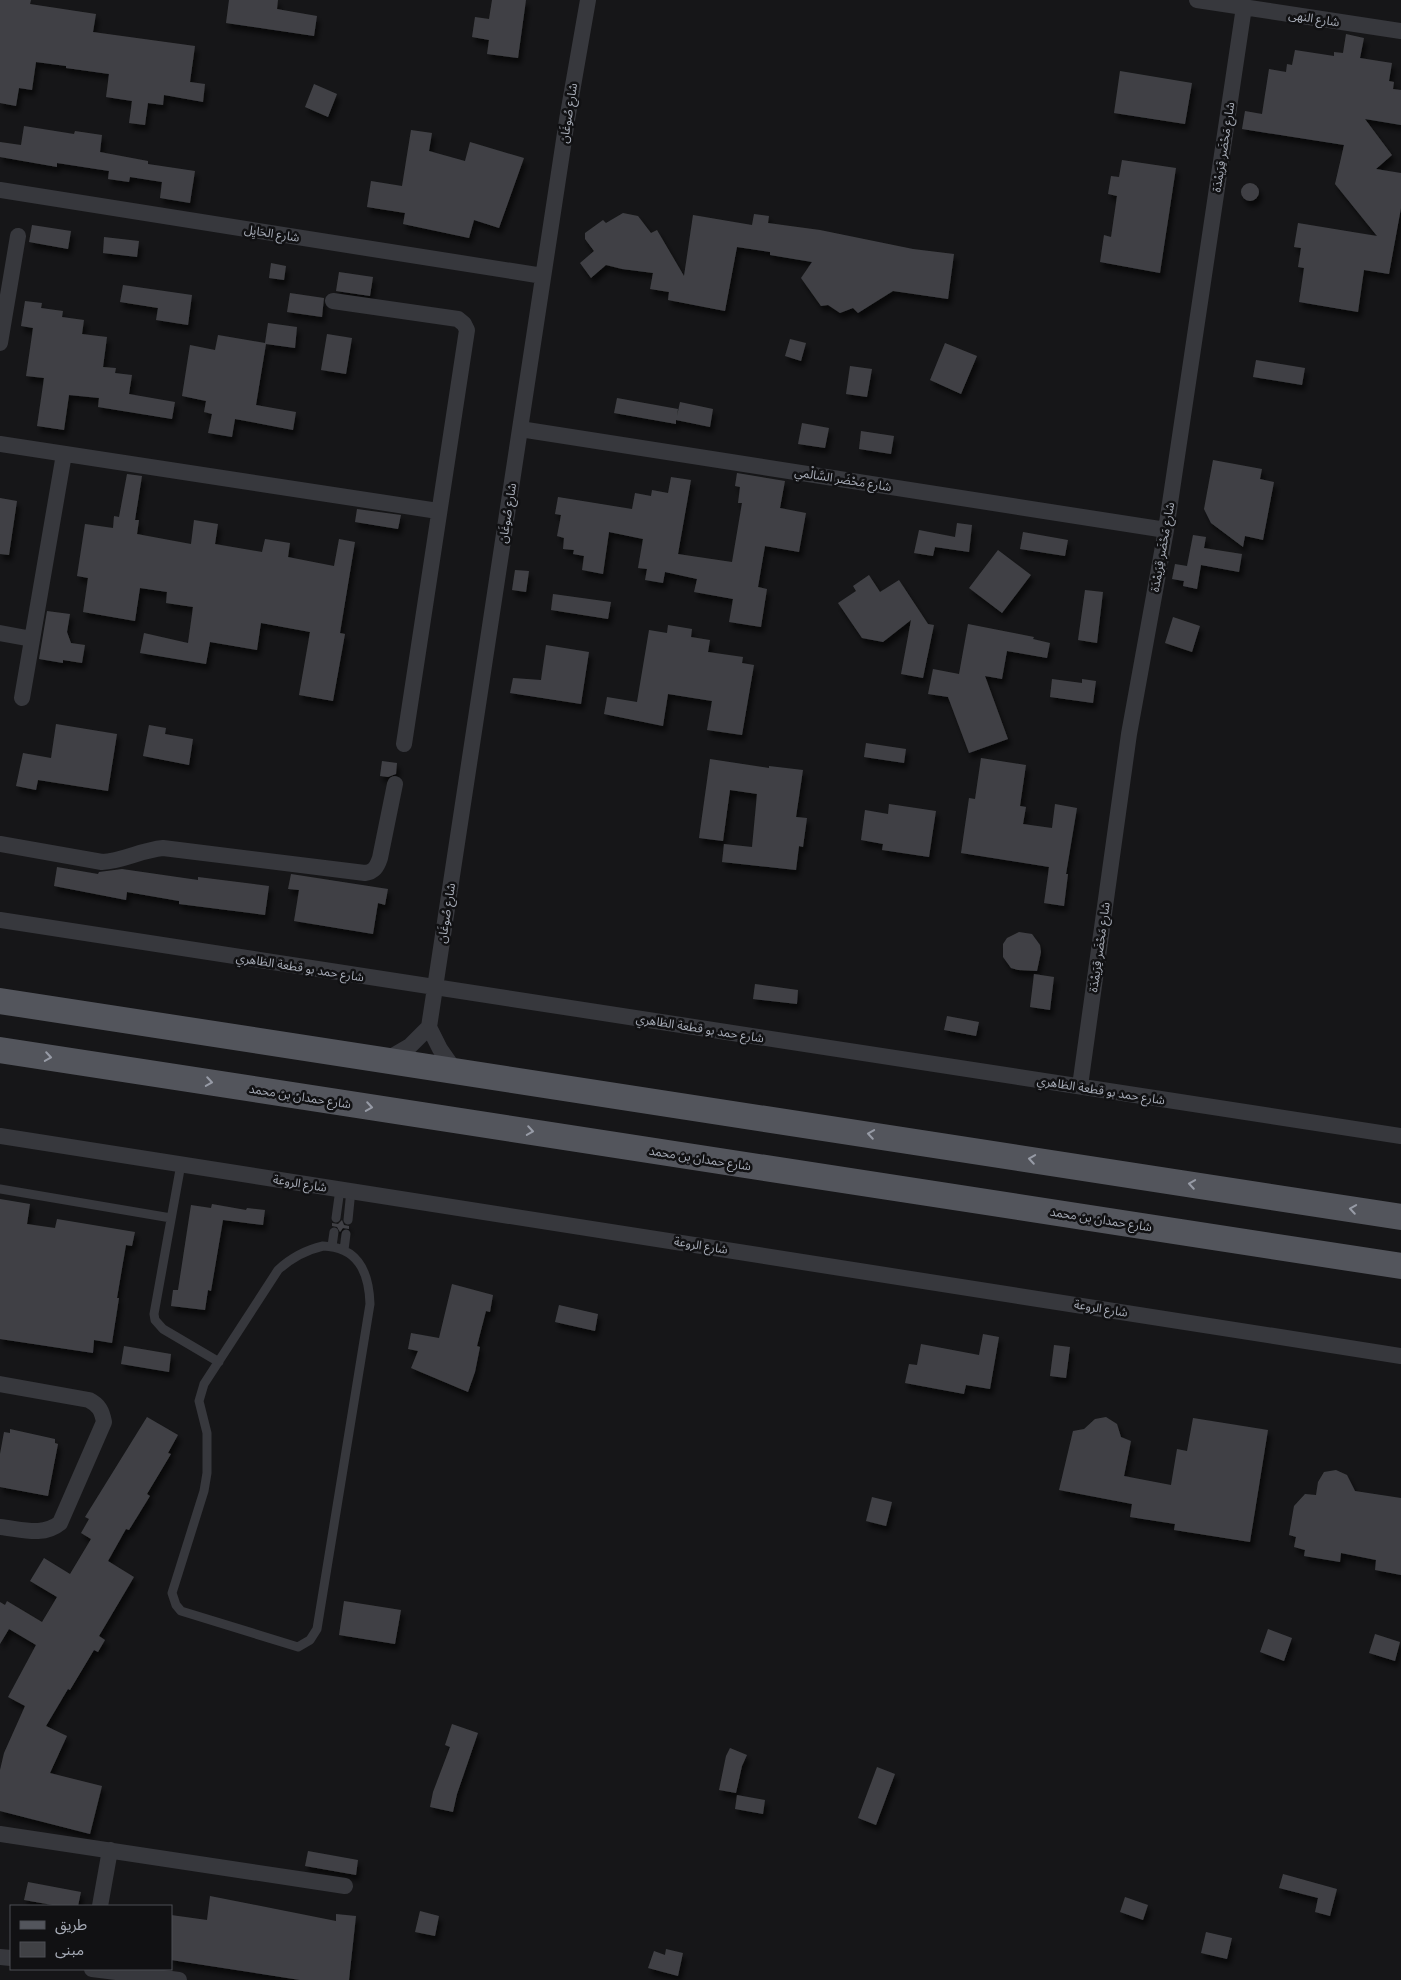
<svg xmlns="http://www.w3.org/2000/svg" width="1401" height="1980" font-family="'Golos Text','Noto Sans Arabic',sans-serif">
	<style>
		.building { fill: #404145; filter: url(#shadow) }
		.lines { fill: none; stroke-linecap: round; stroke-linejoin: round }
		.service { stroke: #37383d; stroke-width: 9 }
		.minor { stroke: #37383d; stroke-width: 16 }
		.primary { stroke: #53555c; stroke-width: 26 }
		.oneway { stroke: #979ba6 }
		.labels { text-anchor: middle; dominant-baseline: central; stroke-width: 5; stroke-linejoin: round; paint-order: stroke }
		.street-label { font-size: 12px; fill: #a8adb8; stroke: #111113 }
	</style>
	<defs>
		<filter id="shadow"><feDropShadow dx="3" dy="5.5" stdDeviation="2.5" flood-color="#0009"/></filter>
	</defs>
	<rect width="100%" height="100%" fill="#161618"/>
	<path class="building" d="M 0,0 L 31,0 L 30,4 L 96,14 L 93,32 L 195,46 L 190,82 L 205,84 L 203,102 L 164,95 L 163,105 L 148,103 L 145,125 L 129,123 L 132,101 L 106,97 L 109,74 L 66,68 L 66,66 L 36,62 L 32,90 L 19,88 L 16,106 L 0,103 Z
		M 229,0 L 278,0 L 277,9 L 317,16 L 314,36 L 226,23 Z
		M 492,0 L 526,0 L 518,58 L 487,54 L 489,40 L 472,37 L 475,17 L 489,19 Z
		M 1346,34 L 1364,38 L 1360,58 L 1392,63 L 1389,81 L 1394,82 L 1393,89 L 1401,90 L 1401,125 L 1365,119 L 1392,155 L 1376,169 L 1401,173 L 1401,208 L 1389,274 L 1364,270 L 1358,312 L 1299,302 L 1304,268 L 1298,267 L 1301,248 L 1294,247 L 1298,223 L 1377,236 L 1335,184 L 1344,145 L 1242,129 L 1245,111 L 1262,114 L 1269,69 L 1286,72 L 1287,64 L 1292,65 L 1295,50 L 1334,56 L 1334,52 L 1343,53 Z
		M 1120,71 L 1192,83 L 1185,124 L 1114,113 Z
		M 314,84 L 337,94 L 328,117 L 305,107 Z
		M 24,126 L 74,134 L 75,131 L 102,135 L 100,152 L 148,161 L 148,164 L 195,171 L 190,203 L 160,198 L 162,182 L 130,177 L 129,182 L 108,179 L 109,171 L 57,163 L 57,167 L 0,157 L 0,142 L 21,145 Z
		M 411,130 L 432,133 L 429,151 L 465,161 L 470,142 L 524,158 L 499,228 L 474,220 L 469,238 L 403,224 L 405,213 L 367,207 L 371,181 L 402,186 Z
		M 1122,160 L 1176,168 L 1160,273 L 1100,262 L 1104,235 L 1111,237 L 1117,196 L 1108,194 L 1111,176 L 1119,177 Z
		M1241 192a9 9 0 1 1 18 0a9 9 0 1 1-18 0Z
		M 623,213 L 638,216 L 651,233 L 657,230 L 684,276 L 693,215 L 752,225 L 754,214 L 769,216 L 768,223 L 820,230 L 913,249 L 954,254 L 948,299 L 893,291 L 858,313 L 853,308 L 840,313 L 828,305 L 821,306 L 801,278 L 812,262 L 770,255 L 770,252 L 737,247 L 725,311 L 668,300 L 669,292 L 650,289 L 653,273 L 622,269 L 606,265 L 591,278 L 580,263 L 594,251 L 585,239 L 585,233 L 603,220 L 606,223 Z
		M 32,225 L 71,231 L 68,249 L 29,242 Z
		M 104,237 L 139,241 L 137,257 L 103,253 Z
		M 271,263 L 286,266 L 284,280 L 269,278 Z
		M 339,272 L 373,277 L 370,296 L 336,291 Z
		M 123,285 L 192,295 L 188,325 L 156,320 L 158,308 L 120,302 Z
		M 290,293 L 324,298 L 322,317 L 287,312 Z
		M 25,301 L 42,303 L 41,308 L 63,311 L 62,317 L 84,320 L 82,334 L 107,337 L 103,367 L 116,368 L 115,373 L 132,375 L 129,394 L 175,402 L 172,419 L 98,407 L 99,398 L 69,395 L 64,430 L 37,426 L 44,378 L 26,376 L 33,328 L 21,326 Z
		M 268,323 L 297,327 L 295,348 L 266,344 L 256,405 L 296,412 L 293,430 L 235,419 L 232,437 L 208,433 L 212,414 L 204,412 L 206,401 L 182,396 L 190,345 L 215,350 L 218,335 L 265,343 Z
		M 327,334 L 352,338 L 346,374 L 321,370 Z
		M 790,339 L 806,343 L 801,361 L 785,356 Z
		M 945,343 L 977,356 L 961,394 L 930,380 Z
		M 1256,360 L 1305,368 L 1302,385 L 1253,377 Z
		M 850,366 L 872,369 L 867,397 L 846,394 Z
		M 617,398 L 678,409 L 677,416 L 680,402 L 713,409 L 710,427 L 676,420 L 676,424 L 614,413 Z
		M 802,423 L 829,428 L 825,448 L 798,444 Z
		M 861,431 L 894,436 L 891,454 L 859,449 Z
		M 1213,460 L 1262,469 L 1260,479 L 1274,482 L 1263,540 L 1245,536 L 1243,547 L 1211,523 L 1204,509 Z
		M 737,473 L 785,481 L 780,508 L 806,513 L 799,552 L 765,546 L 758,587 L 767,589 L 761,627 L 729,622 L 733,599 L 694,592 L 697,579 L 665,572 L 663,583 L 645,580 L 647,569 L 638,568 L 643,539 L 609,532 L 603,574 L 582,570 L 584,556 L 573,554 L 574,550 L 563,549 L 564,538 L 557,536 L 561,515 L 555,514 L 558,497 L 632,509 L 635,493 L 651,496 L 652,490 L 668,493 L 671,477 L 691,480 L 678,554 L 732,562 L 742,503 L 738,503 L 740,487 L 735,486 Z
		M 127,474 L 142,476 L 135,520 L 139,520 L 137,534 L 191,544 L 194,520 L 218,524 L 215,544 L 262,552 L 265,539 L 290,543 L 288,557 L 334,566 L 339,539 L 355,542 L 340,633 L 345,634 L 333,701 L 299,695 L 310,632 L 261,623 L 257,650 L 210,642 L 206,664 L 140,653 L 144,633 L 188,643 L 193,607 L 166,603 L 167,592 L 140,588 L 135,621 L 83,612 L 88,578 L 77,576 L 85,524 L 113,528 L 114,516 L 119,517 Z
		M 0,498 L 17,501 L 9,555 L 0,554 Z
		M 357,509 L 401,515 L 398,529 L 355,522 Z
		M 957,523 L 972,525 L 969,552 L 935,547 L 933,556 L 914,553 L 919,530 L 955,537 Z
		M 1023,532 L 1068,540 L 1065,556 L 1020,549 Z
		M 1193,535 L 1206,537 L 1204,548 L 1242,554 L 1239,572 L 1201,565 L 1197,589 L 1183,586 L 1184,581 L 1172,579 L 1175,564 L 1187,566 Z
		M 998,550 L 1031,575 L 1002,613 L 969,588 Z
		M 515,570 L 529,571 L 526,592 L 512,590 Z
		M 869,575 L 880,592 L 899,580 L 928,624 L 934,625 L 923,678 L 901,674 L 911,620 L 883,642 L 862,638 L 838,603 L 856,591 L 853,586 Z
		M 1085,590 L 1103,592 L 1097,643 L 1078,640 Z
		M 553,594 L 611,602 L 608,619 L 551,610 Z
		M 47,611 L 70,614 L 67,632 L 71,643 L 85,645 L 82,663 L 63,660 L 63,663 L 39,659 Z
		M 1173,617 L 1200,626 L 1192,652 L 1165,643 Z
		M 968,624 L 1034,637 L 1033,639 L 1050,643 L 1047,658 L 1007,651 L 1002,679 L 985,676 L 1008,739 L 969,753 L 948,697 L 928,694 L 933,669 L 959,674 Z
		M 668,625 L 692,629 L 691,637 L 710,640 L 708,652 L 743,657 L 742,663 L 754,665 L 742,735 L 707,730 L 712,701 L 668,694 L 663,726 L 604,714 L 607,697 L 637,702 L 649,630 L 667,633 Z
		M 546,645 L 589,652 L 581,704 L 510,693 L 513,678 L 541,680 Z
		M 1052,679 L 1082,683 L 1082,679 L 1096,681 L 1093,703 L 1050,697 Z
		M 56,724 L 117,734 L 108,791 L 38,780 L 36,790 L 16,786 L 23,753 L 51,758 Z
		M 149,725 L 166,728 L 165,734 L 193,739 L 189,765 L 143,756 Z
		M 866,743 L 906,749 L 904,763 L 864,757 Z
		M 981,758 L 1026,765 L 1020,806 L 1026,807 L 1023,824 L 1052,828 L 1055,804 L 1077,808 L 1066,874 L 1068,874 L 1064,906 L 1044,903 L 1049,867 L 961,853 L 969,798 L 975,799 Z
		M 710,759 L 769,768 L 769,766 L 803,770 L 796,817 L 807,818 L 803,847 L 799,846 L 796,870 L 722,862 L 724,844 L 752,847 L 757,794 L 730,790 L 723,841 L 699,838 Z
		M 382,761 L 397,763 L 396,774 L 388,777 L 380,776 Z
		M 889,804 L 936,811 L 929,857 L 882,850 L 883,844 L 861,840 L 865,810 L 888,814 Z
		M 57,867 L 98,874 L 99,872 L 122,869 L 198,880 L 198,877 L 269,886 L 265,915 L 179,904 L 179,901 L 127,892 L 126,900 L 54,886 Z
		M 291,874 L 388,889 L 385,905 L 378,903 L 373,934 L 294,921 L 299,890 L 288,889 Z
		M 1019,932 L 1032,934 L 1040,945 L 1041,952 L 1037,971 L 1018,970 L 1011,968 L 1003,957 L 1003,944 L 1007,938 Z
		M 1034,974 L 1054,977 L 1050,1010 L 1030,1007 Z
		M 755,984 L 798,990 L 797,1004 L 753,999 Z
		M 947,1016 L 979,1022 L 976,1036 L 944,1030 Z
		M 0,1199 L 30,1204 L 27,1224 L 55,1228 L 57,1219 L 135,1232 L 132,1246 L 126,1245 L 117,1298 L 119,1298 L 112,1343 L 94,1340 L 93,1353 L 0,1339 Z
		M 212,1204 L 246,1210 L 247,1208 L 265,1210 L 263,1225 L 223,1220 L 211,1291 L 208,1290 L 205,1310 L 171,1306 L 173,1290 L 178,1290 L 191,1205 L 211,1208 Z
		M 342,1220 L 344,1225 L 349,1226 L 349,1229 L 343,1228 L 340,1232 L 337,1227 L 332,1226 L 332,1223 L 338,1224 Z
		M 452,1284 L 493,1295 L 490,1312 L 486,1311 L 477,1346 L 480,1347 L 475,1372 L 468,1392 L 411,1368 L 418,1351 L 408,1349 L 411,1333 L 439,1338 Z
		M 559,1305 L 598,1314 L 595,1331 L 555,1322 Z
		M 983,1334 L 999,1337 L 990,1389 L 966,1385 L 964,1394 L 905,1383 L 909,1364 L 917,1365 L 921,1344 L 979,1355 Z
		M 1054,1345 L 1070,1347 L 1066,1378 L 1050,1376 Z
		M 124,1346 L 171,1354 L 169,1372 L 121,1364 Z
		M 147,1417 L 178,1435 L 168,1453 L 171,1454 L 147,1494 L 150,1496 L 129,1530 L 126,1529 L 108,1561 L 134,1577 L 99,1636 L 105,1640 L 98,1652 L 94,1650 L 70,1690 L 68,1689 L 46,1726 L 67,1736 L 50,1773 L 102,1786 L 90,1834 L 0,1811 L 0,1770 L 4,1753 L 25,1706 L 8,1697 L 36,1645 L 9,1629 L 0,1644 L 0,1602 L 5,1605 L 7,1601 L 42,1622 L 57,1597 L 30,1581 L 44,1558 L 70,1574 L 91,1539 L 81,1533 L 89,1519 L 85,1517 Z
		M 1106,1417 L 1117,1424 L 1121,1437 L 1131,1441 L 1124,1476 L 1171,1485 L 1177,1449 L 1187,1451 L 1193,1418 L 1268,1430 L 1250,1542 L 1174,1530 L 1175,1524 L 1130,1517 L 1132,1504 L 1059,1490 L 1073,1431 L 1084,1429 L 1095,1419 Z
		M 10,1429 L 55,1439 L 55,1443 L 58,1444 L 48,1496 L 0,1487 L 0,1454 L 4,1432 L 10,1433 Z
		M 1336,1470 L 1347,1475 L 1355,1491 L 1401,1498 L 1401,1575 L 1375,1570 L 1376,1560 L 1341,1553 L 1340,1562 L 1304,1556 L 1305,1550 L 1294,1547 L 1296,1537 L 1289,1535 L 1294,1506 L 1305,1494 L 1316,1495 L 1318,1482 L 1324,1472 Z
		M 872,1497 L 892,1502 L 886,1526 L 866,1521 Z
		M 344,1601 L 401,1610 L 395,1644 L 339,1635 Z
		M 1268,1629 L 1292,1638 L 1284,1661 L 1260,1652 Z
		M 1375,1634 L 1400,1642 L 1395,1661 L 1369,1653 Z
		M 452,1724 L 478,1733 L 457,1794 L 453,1812 L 430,1807 L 433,1792 L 450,1747 L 445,1745 Z
		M 730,1748 L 747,1755 L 742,1766 L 736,1793 L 719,1790 L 726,1756 Z
		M 877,1767 L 895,1774 L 876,1825 L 858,1818 Z
		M 737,1795 L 765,1800 L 763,1814 L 735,1809 Z
		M 308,1851 L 358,1860 L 356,1875 L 305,1866 Z
		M 1283,1874 L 1337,1889 L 1330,1916 L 1315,1912 L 1318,1898 L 1279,1888 Z
		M 28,1882 L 81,1892 L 78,1906 L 58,1906 L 24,1900 Z
		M 210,1896 L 336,1921 L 336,1914 L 356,1916 L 349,1980 L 300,1980 L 171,1960 L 171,1915 L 207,1920 Z
		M 1125,1897 L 1148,1905 L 1143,1920 L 1120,1912 Z
		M 420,1911 L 439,1916 L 435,1936 L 415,1932 Z
		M 1206,1932 L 1232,1938 L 1227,1959 L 1201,1953 Z
		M 666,1949 L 683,1953 L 678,1976 L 648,1968 L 654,1951 L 665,1955 Z"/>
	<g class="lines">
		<path class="service" d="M 181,1164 L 154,1314 L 155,1320 L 163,1329 L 219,1362
			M 0,1189 L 171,1218
			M 336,1218 L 340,1189
			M 348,1220 L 351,1190
			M 323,1246 C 358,1247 369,1272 370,1304 L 317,1629 L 310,1640 L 298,1647 L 181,1611 L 176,1605 L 172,1593 L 204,1491 L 207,1473 L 207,1433 L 199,1401 L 204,1384 L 278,1270 C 292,1257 306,1250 323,1246 Z
			M 332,1246 L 334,1232
			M 344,1250 L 346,1234"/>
		<path class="minor" d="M 1197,0 L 1401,31
			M 0,190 L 543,276
			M 333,301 L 458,319 L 464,324 L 467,330 L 404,744
			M 0,343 L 18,236
			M 520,429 L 1166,530
			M 0,444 L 438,511
			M 0,633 L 32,639
			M 22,698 L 64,454
			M 0,844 L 102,862 C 123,861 141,850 163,848 L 365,873 C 374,872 377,867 380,858 L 395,784
			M 0,920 L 1401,1136
			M 429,1027 L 440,1049 L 454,1069
			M 386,1060 L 410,1046 L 429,1027 L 567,120 L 588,0
			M 1080,1086 L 1129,734 L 1166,530 L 1244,7
			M 0,1136 L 1401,1356
			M 0,1384 L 89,1400 C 99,1405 102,1411 104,1422 L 60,1523 C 43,1537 21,1529 0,1527
			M 0,1834 L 345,1886
			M 100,1906 L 110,1850
			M 0,1957 L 11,1958
			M 92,1969 L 179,1980"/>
		<path class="primary" d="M 0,1001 L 1401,1217
			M 0,1050 L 1401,1266"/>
	</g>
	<defs><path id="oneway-chevron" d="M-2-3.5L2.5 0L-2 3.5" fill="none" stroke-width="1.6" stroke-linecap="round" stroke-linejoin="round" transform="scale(1.25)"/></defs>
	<g class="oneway">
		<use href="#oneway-chevron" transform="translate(48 1057) rotate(9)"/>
		<use href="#oneway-chevron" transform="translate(209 1082) rotate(9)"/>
		<use href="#oneway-chevron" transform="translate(369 1107) rotate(9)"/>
		<use href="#oneway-chevron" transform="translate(530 1131) rotate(9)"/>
		<use href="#oneway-chevron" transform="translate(871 1134) rotate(-171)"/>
		<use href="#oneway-chevron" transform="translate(1032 1159) rotate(-171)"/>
		<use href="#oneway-chevron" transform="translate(1192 1184) rotate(-171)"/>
		<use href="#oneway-chevron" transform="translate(1353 1209) rotate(-171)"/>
	</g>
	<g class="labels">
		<g class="street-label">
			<text transform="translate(1314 18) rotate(9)">شارع النهى</text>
			<text transform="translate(568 113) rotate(-81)">شارع صُوغَان</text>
			<text transform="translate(1223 147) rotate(-81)">شارع مَحْضَر قِرَيمْدَة</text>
			<text transform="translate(272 233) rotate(9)">شارع الحَايِل</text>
			<text transform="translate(843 479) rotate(9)">شارع مَحْضَر السَّالْمي</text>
			<text transform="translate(507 513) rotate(-81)">شارع صُوغَان</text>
			<text transform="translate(1162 547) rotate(-80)">شارع مَحْضَر قِرَيمْدَة</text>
			<text transform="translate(446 913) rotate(-81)">شارع صُوغَان</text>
			<text transform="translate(1099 947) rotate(-82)">شارع مَحْضَر قِرَيمْدَة</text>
			<text transform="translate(300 967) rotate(9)">شارع حمد بو قطعة الظاهري</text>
			<text transform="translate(700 1028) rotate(9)">شارع حمد بو قطعة الظاهري</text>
			<text transform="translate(1101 1090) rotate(9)">شارع حمد بو قطعة الظاهري</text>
			<text transform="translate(300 1096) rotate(9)">شارع حمدان بن محمد</text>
			<text transform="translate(700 1158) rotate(9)">شارع حمدان بن محمد</text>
			<text transform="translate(300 1183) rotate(9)">شارع الروعة</text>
			<text transform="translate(1101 1219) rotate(9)">شارع حمدان بن محمد</text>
			<text transform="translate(701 1245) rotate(9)">شارع الروعة</text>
			<text transform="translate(1101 1308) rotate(9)">شارع الروعة</text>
		</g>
	</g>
	<rect x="10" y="1905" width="162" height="65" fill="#111113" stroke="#4d4f55"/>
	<rect x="20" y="1921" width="25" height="8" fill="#53555c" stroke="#4d4f55"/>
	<text x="55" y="1930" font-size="15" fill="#a8adb8">طريق</text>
	<rect x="20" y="1942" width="25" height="15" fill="#404145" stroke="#4d4f55"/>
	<text x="55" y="1955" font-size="15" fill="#a8adb8">مبنى</text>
</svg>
